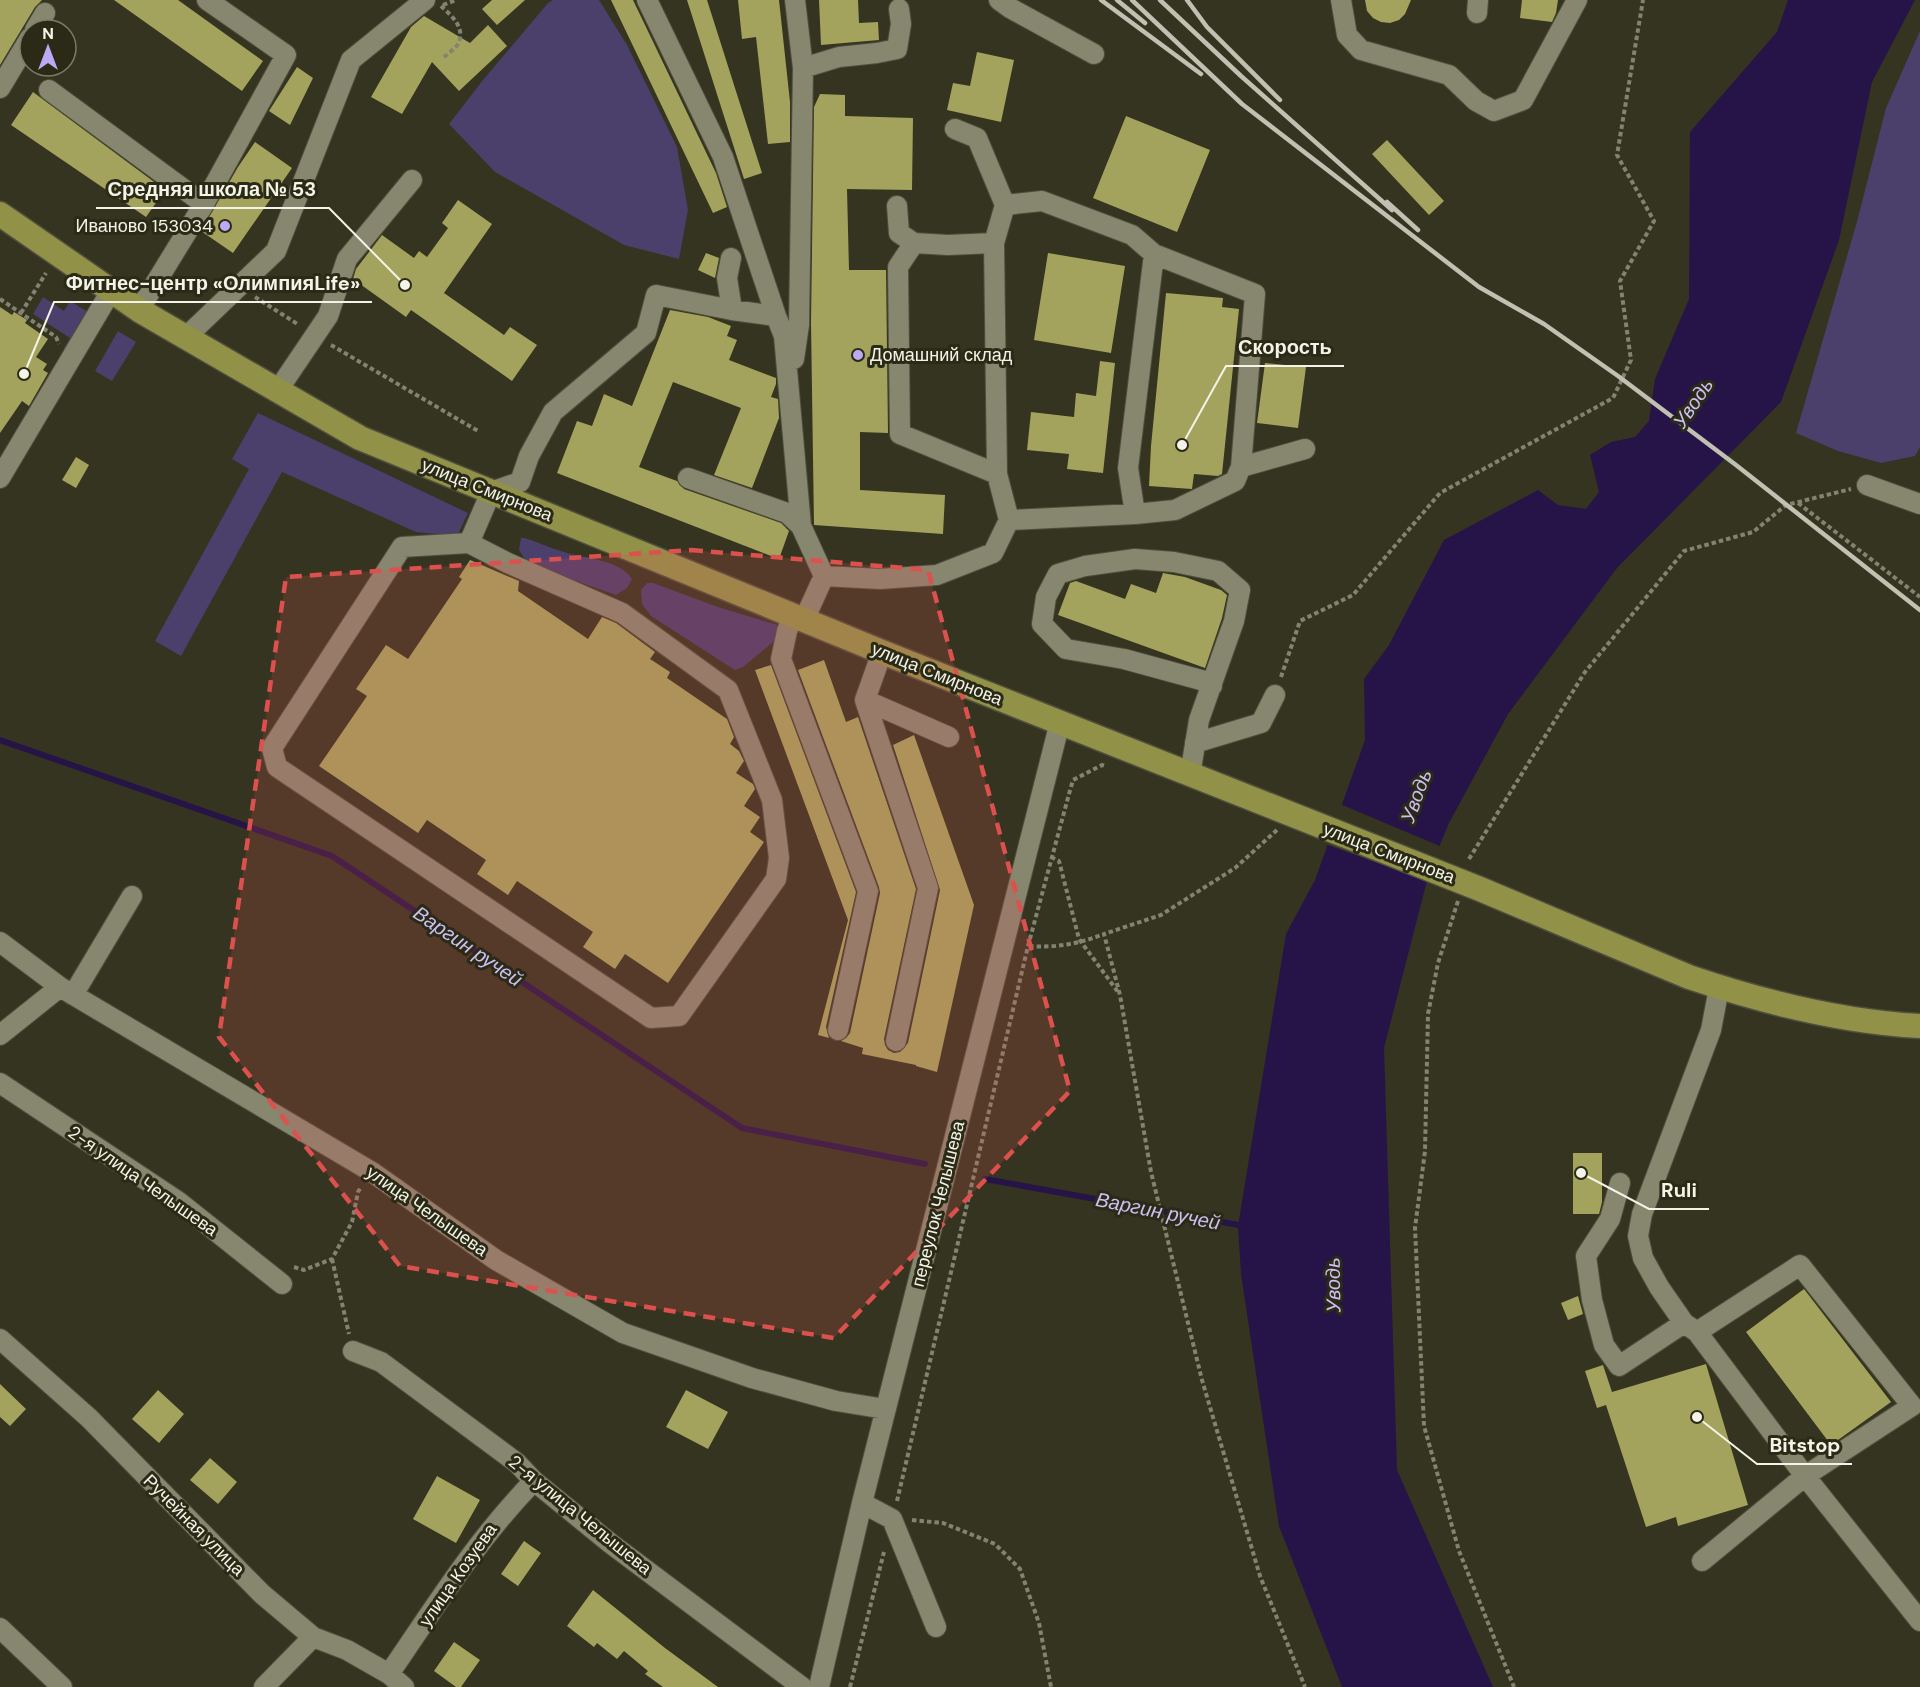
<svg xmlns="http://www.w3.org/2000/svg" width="1920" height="1687" font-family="'DM Sans',sans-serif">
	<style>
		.green { fill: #4b3f6c }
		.water { fill: #261448 }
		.pier { fill: #343420 }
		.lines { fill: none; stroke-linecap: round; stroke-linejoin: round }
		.stream { stroke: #261448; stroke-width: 6 }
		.building { fill: #a4a35d }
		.minor-casing { stroke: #504f3e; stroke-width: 22 }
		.major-casing { stroke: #504f3e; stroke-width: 27 }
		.path { stroke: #828372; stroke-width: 4; stroke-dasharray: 4.5 3; stroke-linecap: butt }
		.minor { stroke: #878770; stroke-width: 20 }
		.major { stroke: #929148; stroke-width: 24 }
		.rail { stroke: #c0c1b2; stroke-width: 4.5 }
		.marked { fill: #dc514e; fill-opacity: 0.2; stroke: #dc514e; stroke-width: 4.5; stroke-dasharray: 12 8; stroke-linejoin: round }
		.poi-dot { fill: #bcaaf5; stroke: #2a2a16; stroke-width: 2 }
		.labels { text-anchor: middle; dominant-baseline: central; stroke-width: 6; stroke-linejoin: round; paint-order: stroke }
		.poi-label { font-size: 18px; fill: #f3f4e7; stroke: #2a2a16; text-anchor: end }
		.street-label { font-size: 18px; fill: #f3f4e7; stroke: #2a2a16 }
		.water-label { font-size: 20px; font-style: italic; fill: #cbbff3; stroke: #2a2a16 }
		.leader { fill: none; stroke: #f3f4e7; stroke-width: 2 }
		.callout-dot { fill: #f3f4e7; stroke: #2a2a16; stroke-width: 2 }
		.callout-label { font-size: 20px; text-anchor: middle; font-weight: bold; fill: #f3f4e7; stroke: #2a2a16; stroke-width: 6; stroke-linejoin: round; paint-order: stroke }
	</style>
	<rect width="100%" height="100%" fill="#343420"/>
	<path class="green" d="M 553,0 L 599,0 L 627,45 L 677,147 L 688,210 L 679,259 L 624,245 L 495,172 L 449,124 L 483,80 L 548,3 Z
		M 1920,31 L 1920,447 L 1915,456 L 1881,463 L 1838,451 L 1796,433 L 1858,218 L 1886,108 Z
		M 43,297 L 64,311 L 70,301 L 101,320 L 77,357 L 64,348 L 70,338 L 33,314 Z
		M 118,331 L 136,342 L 112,381 L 95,371 Z
		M 258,413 L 468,513 L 457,536 L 416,532 L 282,472 L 181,656 L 155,641 L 249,469 L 232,459 Z
		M 521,538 L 525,538 C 540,543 555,550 571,554 C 590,559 621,561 632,579 L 627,588 L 616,595 L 528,564 L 519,550 Z
		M 647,583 L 653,583 L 718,607 L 784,627 L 785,632 L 743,667 L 735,670 L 651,616 L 642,604 L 641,590 Z"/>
	<path class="water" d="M 1788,0 L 1915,0 L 1872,82 L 1839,240 L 1781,402 L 1617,568 L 1508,714 L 1449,823 L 1430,869 L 1384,1048 L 1397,1470 L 1493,1687 L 1342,1687 L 1279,1526 L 1241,1274 L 1238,1226 L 1286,934 L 1315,880 L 1365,740 L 1364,679 L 1389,645 L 1444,540 L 1538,490 L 1558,505 L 1586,509 L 1599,492 L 1590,455 L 1611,442 L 1635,437 L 1649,421 L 1655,379 L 1689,299 L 1690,132 L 1777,32 Z"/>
	<path class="pier" d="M 1340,804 L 1442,847 L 1430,882 L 1325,844 Z"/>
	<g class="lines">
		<path class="stream" d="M 0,740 L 332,856 L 742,1128 L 925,1164
			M 985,1179 L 1244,1226"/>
	</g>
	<path class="building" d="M 0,0 L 42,0 L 35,7 L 0,65 Z
		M 114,0 L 178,0 L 263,61 L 242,91 Z
		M 492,0 L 525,0 L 497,25 L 482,9 Z
		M 611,0 L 633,0 L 716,173 L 727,207 L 713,213 Z
		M 687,0 L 707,0 L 762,173 L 744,179 Z
		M 738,0 L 779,0 L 790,102 L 790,142 L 768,144 L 756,37 L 742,39 Z
		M 819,0 L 858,0 L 859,23 L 878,22 L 879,40 L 821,45 Z
		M 1365,0 L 1411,0 L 1405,14 L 1399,20 L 1390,23 L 1381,22 L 1373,18 L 1367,11 Z
		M 1522,0 L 1558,0 L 1556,13 L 1552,22 L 1520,18 Z
		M 424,16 L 470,43 L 488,25 L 507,46 L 459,91 L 432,62 L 402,114 L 371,97 L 411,27 Z
		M 977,52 L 1014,60 L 1001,122 L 947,110 L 953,83 L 970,86 Z
		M 297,67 L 313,78 L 290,125 L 269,111 Z
		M 33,92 L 165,190 L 146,217 L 11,125 Z
		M 820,94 L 845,95 L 845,116 L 913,118 L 912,190 L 847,189 L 849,270 L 886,270 L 888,433 L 860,432 L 860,490 L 945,495 L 943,534 L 814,525 L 811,323 L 814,107 Z
		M 1126,116 L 1210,150 L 1177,232 L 1093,198 Z
		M 1387,140 L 1444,201 L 1429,215 L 1372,154 Z
		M 255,142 L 292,168 L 233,253 L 201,231 L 238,167 Z
		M 458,200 L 492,224 L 444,293 L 504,335 L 510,327 L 537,345 L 512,381 L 411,310 L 406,317 L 353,279 L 356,269 L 382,235 L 414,258 L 419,251 L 427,257 L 448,228 L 442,223 Z
		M 706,253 L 719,258 L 715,278 L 698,270 Z
		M 1048,253 L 1125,266 L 1111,353 L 1034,340 Z
		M 1166,293 L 1223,298 L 1222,307 L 1239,309 L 1222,474 L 1218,476 L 1194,474 L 1192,489 L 1149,486 L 1151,446 Z
		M 0,307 L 12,315 L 14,312 L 27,320 L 25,323 L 48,339 L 36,357 L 47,364 L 43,370 L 48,373 L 29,406 L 22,401 L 0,433 Z
		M 670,310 L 708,317 L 731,326 L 727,336 L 737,340 L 729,360 L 776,378 L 776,384 L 771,397 L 778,399 L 779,418 L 752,488 L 714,475 L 741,408 L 673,382 L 639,467 L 677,481 L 684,489 L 781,523 L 789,531 L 779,559 L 557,473 L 577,421 L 592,426 L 604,394 L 632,406 Z
		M 1100,361 L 1115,363 L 1103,473 L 1067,469 L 1069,454 L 1027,450 L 1031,412 L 1074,417 L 1076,393 L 1096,396 Z
		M 1265,363 L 1306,367 L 1298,428 L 1257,423 Z
		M 76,457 L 89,465 L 76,488 L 62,480 Z
		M 470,560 L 519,581 L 518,591 L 588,639 L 602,617 L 616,623 L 655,652 L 650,659 L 670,672 L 667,678 L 727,719 L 734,737 L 730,744 L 739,751 L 744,761 L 736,773 L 753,784 L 755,789 L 744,806 L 760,817 L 750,832 L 764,842 L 668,983 L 625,954 L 615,969 L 583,947 L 593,932 L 517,881 L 508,895 L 477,874 L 486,860 L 427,820 L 418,833 L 319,766 L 367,696 L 356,689 L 386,645 L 408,659 L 462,579 L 459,577 Z
		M 1163,573 L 1185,577 L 1221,590 L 1227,595 L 1222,618 L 1205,668 L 1058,615 L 1070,583 L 1076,581 L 1125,599 L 1131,584 L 1156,593 Z
		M 824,660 L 846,722 L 858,717 L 916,889 L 884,1039 L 885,1045 L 888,1050 L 894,1053 L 900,1052 L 908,1043 L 940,890 L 893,745 L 914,735 L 974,905 L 937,1072 L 916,1066 L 916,1065 L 862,1054 L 863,1048 L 841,1041 L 846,1038 L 850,1033 L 880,893 L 879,887 L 798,670 Z
		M 771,665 L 856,892 L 826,1027 L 829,1038 L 818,1035 L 848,920 L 755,670 Z
		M 1573,1153 L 1602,1153 L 1602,1202 L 1599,1214 L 1573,1214 Z
		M 1804,1289 L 1891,1402 L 1831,1445 L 1746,1332 Z
		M 1578,1296 L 1583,1314 L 1568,1320 L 1561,1303 Z
		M 1706,1364 L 1748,1505 L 1678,1526 L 1676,1517 L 1646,1527 L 1606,1405 L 1597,1408 L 1585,1371 L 1603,1365 L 1612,1392 Z
		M 0,1384 L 26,1409 L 10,1426 L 0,1417 Z
		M 158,1390 L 184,1414 L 159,1443 L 132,1419 Z
		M 686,1390 L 728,1412 L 708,1449 L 666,1427 Z
		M 210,1458 L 237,1482 L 218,1504 L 190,1480 Z
		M 437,1476 L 480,1500 L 456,1543 L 413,1519 Z
		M 524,1541 L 541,1553 L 518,1586 L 501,1574 Z
		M 593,1590 L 665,1648 L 718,1687 L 663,1687 L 645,1674 L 648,1671 L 624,1651 L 617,1659 L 597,1643 L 594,1647 L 567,1626 Z
		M 454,1642 L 480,1660 L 461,1687 L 456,1687 L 434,1671 Z"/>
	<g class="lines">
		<g class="minor-casing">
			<path id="minor" d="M 647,0 L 723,157 L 776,316 L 784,336 L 801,526 L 824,576 L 804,620
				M 999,0 L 1010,8 L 1094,54
				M 1341,0 L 1347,35 L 1361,50 L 1449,75 L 1476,101 L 1494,111 L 1523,100 L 1577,0
				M 1477,13 L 1478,0
				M 35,30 L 45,13
				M 803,68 L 839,57 L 877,53 L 897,49 L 901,24 L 899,9
				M 0,88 L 30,38
				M 49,90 L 204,204
				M 955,129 L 977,138 L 1005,205
				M 897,206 L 899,233 L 914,243 L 948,245 L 994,243
				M 914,243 L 898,267 L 900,434 L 997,474
				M 731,258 L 727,278 L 732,310
				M 139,310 L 204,204 L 286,55 L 207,0
				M 186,337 L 276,251 L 351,60 L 425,0
				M 794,359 L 799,325 L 803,68 L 795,0
				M 278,390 L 328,316 L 347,259 L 412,180
				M 1241,467 L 1305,449
				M 0,478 L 111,291
				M 688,478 L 787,513 L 801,526
				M 1867,485 L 1920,504
				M 1009,520 L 1135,514 L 1175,510 L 1235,481 L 1241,467 L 1255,294 L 1154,254
				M 469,543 L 508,563 L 622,613 L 728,690 L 772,800 L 779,858 L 776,879 L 679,1016 L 651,1018 L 277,767 L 272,748 L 402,547 Z
				M 469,543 L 491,492 L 520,482 L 529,456 L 553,412 L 646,333 L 656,295 L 732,310 L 776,316
				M 824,576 L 880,579 L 937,575 L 993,553 L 1009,520 L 997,474 L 994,243 L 1005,205 L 1042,201 L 1132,235 L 1154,254 L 1128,468 L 1135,514
				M 793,616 L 787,631 L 781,659 L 868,891 L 838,1030
				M 882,652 L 865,700 L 928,888 L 896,1041
				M 865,700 L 949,737
				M 1195,743 L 1261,723 L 1275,695
				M 1190,775 L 1199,720 L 1234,621 L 1240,590 L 1218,571 L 1174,562 L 1135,559 L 1085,566 L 1058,574 L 1046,597 L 1042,624 L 1066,649 L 1124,659 L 1201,680 L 1212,686
				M 0,942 L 60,987 L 372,1172 L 496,1260 L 623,1333 L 752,1378 L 836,1401 L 885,1409
				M 1719,988 L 1711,1030 L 1642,1214 L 1638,1236 L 1643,1258 L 1659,1287 L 1684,1323 L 1697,1332 L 1800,1265 L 1912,1406 L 1805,1476 L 1920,1621
				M 73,995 L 132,896
				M 0,1035 L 60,987
				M 0,1083 L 179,1202 L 282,1284
				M 1620,1183 L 1610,1219 L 1586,1256 L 1592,1300 L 1604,1345 L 1619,1366 L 1684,1323
				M 1697,1332 L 1805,1476 L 1702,1561
				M 0,1339 L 89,1418 L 262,1594 L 313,1637 L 347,1650 L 389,1674 L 404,1687
				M 353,1351 L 381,1362 L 517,1463 L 534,1481 L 610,1543 L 802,1687
				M 862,1503 L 892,1519 L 936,1627
				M 0,1628 L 62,1687
				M 389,1674 C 435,1607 477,1539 534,1481
				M 264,1687 L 313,1637
				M 819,1687 L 862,1503 L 1060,722"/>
		</g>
		<g class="major-casing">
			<path id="major" d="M 0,214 L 139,310 L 360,438 L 882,652 L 1480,889 L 1689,977 C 1763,1002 1841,1022 1920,1026"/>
		</g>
		<path class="path" d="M 443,5 L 456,0
			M 441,6 C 452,16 466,28 458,44 C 455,49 447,54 443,58
			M 255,297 L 299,325
			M 0,299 L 56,337 L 59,344
			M 21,313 L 46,273
			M 331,345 L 478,431
			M 1798,503 L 1920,597
			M 1281,677 L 1300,621 L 1353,595 L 1440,493 L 1613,398 L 1631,360 L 1620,281 L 1654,221 L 1617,155 L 1643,0
			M 1277,830 L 1235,868 L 1161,915 L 1104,934 L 1120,995 L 1151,1172 L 1202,1380 L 1260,1576 L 1305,1687
			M 1051,857 L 1059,861 L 1079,939 L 1118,992
			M 1469,859 L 1585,672 L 1684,551 L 1753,532 L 1786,505 L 1851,489
			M 1458,901 L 1438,963 L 1428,1014 L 1425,1151 L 1415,1228 L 1424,1426 L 1459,1551 L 1514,1687
			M 1029,946 C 1055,948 1079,944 1104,934
			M 332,1259 L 349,1334
			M 294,1267 L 304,1270 L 332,1259 L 352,1222 L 358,1192 L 361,1187
			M 897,1501 L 1028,946 L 1069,794 L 1073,780 L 1102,765 L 1105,766
			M 912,1520 L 943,1523 L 995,1544 L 1020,1569 L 1039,1623 L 1051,1687
			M 850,1687 L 884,1552"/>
		<use href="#minor" class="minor"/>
		<use href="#major" class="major"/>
		<path class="rail" d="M 1101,0 L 1201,74
			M 1117,0 L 1145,23
			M 1132,0 L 1242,104 L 1479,287 L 1544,324 L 1618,376 L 1736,465 L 1920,610
			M 1160,0 L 1241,76 L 1392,210
			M 1187,0 L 1207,27 L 1280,100
			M 1387,202 L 1418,230"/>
	</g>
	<path class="marked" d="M 691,550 L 928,570 L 1070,1091 L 834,1338 L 400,1266 L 219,1037 L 286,577 Z"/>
	<g class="poi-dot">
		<circle cx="225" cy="226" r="6"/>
		<circle cx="858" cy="355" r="6"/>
	</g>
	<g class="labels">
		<g class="poi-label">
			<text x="213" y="226">Иваново 153034</text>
			<text x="870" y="355" text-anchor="start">Домашний склад</text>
		</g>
		<g class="street-label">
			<text transform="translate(487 490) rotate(22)">улица Смирнова</text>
			<text transform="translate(937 674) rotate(22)">улица Смирнова</text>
			<text transform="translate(1389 853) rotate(21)">улица Смирнова</text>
			<text transform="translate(143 1181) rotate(35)">2-я улица Челышева</text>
			<text transform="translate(938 1204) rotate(-76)">переулок Челышева</text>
			<text transform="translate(427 1211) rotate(35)">улица Челышева</text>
			<text transform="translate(580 1515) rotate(39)">2-я улица Челышева</text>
			<text transform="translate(194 1525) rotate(45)">Ручейная улица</text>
			<text transform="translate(458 1575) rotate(-55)">улица Козуева</text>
		</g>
		<g class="water-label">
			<text transform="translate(1693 403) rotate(-56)">Уводь</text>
			<text transform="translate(1416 796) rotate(-70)">Уводь</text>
			<text transform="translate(468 946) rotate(34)">Варгин ручей</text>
			<text transform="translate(1158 1211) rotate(11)">Варгин ручей</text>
			<text transform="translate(1333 1285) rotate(-91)">Уводь</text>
		</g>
	</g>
	<path class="leader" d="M405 285L329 208H96M24 374L54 302H372M1182 445L1226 366H1344M1581 1173L1649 1209H1709M1697 1417L1757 1464H1852"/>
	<g class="callout-dot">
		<circle cx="405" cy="285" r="6"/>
		<circle cx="24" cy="374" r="6"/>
		<circle cx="1182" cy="445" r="6"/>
		<circle cx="1581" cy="1173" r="6"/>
		<circle cx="1697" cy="1417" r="6"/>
	</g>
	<g class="callout-label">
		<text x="212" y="196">Средняя школа № 53</text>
		<text x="213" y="290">Фитнес-центр «ОлимпияLife»</text>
		<text x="1285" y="354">Скорость</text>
		<text x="1679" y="1197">Ruli</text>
		<text x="1805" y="1452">Bitstop</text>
	</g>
	<g transform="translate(48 48)"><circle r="28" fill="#2a2a16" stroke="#7a7b6a" stroke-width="1.5"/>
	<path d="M0-4.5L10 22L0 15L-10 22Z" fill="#bcaaf5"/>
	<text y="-9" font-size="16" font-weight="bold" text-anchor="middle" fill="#f3f4e7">N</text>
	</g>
</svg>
